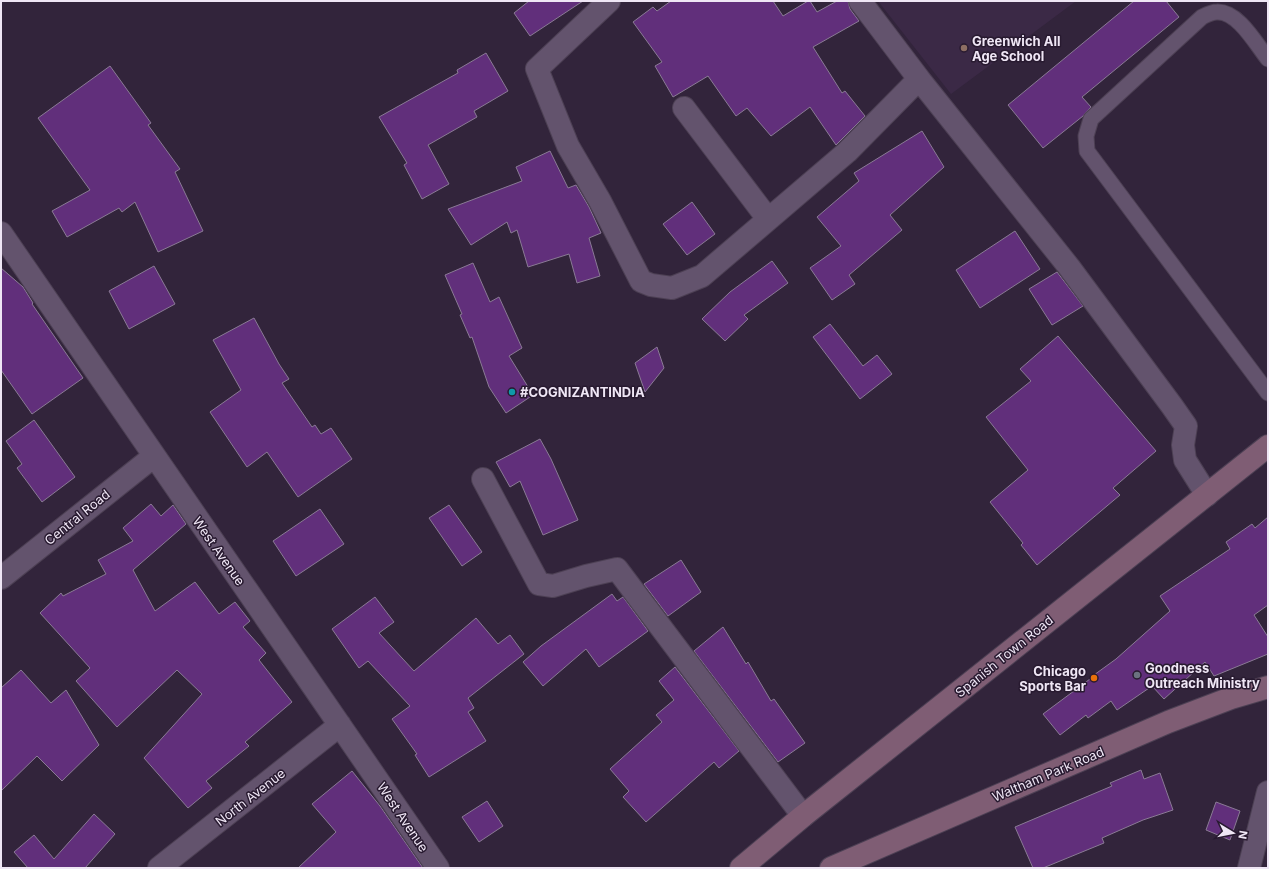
<svg xmlns="http://www.w3.org/2000/svg" width="1269" height="869" font-family="Inter,sans-serif">
	<style>
		.built { fill: #3b2946 }
		.building { fill: #612f7b; stroke: #8a7a95 }
		.lines { fill: none; stroke-linecap: round; stroke-linejoin: round }
		.service-casing { stroke: #4d4054; stroke-width: 17 }
		.minor-casing { stroke: #4d4054; stroke-width: 24 }
		.secondary-casing { stroke: #4d4054; stroke-width: 24 }
		.service { stroke: #63536d; stroke-width: 15 }
		.minor { stroke: #63536d; stroke-width: 22 }
		.secondary { stroke: #7f5d74; stroke-width: 22 }
		.education-dot { fill: #8d6e63; stroke: #281a30; stroke-width: 1.5 }
		.culture-dot { fill: #0f9aa8; stroke: #281a30; stroke-width: 1.5 }
		.worship-dot { fill: #6b7280; stroke: #281a30; stroke-width: 1.5 }
		.food-dot { fill: #e8710a; stroke: #281a30; stroke-width: 1.5 }
		.labels { text-anchor: middle; dominant-baseline: central; stroke-width: 3; stroke-linejoin: round; paint-order: stroke }
		.poi-label { font-size: 13px; font-weight: bold; fill: #efe6f5; stroke: #281a30; text-anchor: start }
		.street-label { font-size: 13px; fill: #efe6f5; stroke: #281a30 }
	</style>
	<rect width="100%" height="100%" fill="#32243b"/>
	<path class="built" d="M 878,1 L 1076,1 L 951,94 Z"/>
	<path class="building" d="M 529,1 L 583,1 L 530,36 L 514,13 Z
		M 671,1 L 773,1 L 783,16 L 808,1 L 810,1 L 817,12 L 837,1 L 848,1 L 850,9 L 859,21 L 813,47 L 842,93 L 845,91 L 865,116 L 836,145 L 810,107 L 771,136 L 747,108 L 736,116 L 708,76 L 673,97 L 655,66 L 662,62 L 633,22 L 653,7 L 657,11 Z
		M 1134,1 L 1166,1 L 1179,17 L 1082,97 L 1091,107 L 1083,116 L 1043,148 L 1008,105 Z
		M 486,53 L 508,91 L 474,111 L 477,117 L 428,145 L 449,184 L 422,199 L 404,165 L 407,163 L 379,117 L 458,73 L 457,70 Z
		M 110,66 L 151,123 L 148,125 L 180,169 L 175,172 L 203,231 L 158,252 L 135,202 L 122,212 L 119,208 L 67,237 L 52,211 L 90,190 L 38,118 Z
		M 922,131 L 944,167 L 890,215 L 902,230 L 849,275 L 855,284 L 832,300 L 810,268 L 841,246 L 817,217 L 859,181 L 854,173 Z
		M 550,151 L 568,188 L 576,185 L 589,207 L 601,233 L 589,238 L 600,276 L 577,283 L 569,254 L 528,267 L 517,230 L 511,233 L 507,222 L 471,245 L 448,209 L 522,181 L 516,167 Z
		M 692,202 L 715,234 L 687,255 L 663,224 Z
		M 1015,231 L 1040,269 L 980,308 L 956,270 Z
		M 772,261 L 788,283 L 744,315 L 748,319 L 725,341 L 702,319 L 730,292 Z
		M 473,263 L 490,302 L 499,297 L 522,348 L 509,356 L 533,395 L 506,413 L 489,387 L 472,337 L 470,338 L 460,315 L 462,314 L 445,275 Z
		M 154,266 L 175,304 L 129,329 L 109,291 Z
		M 1,268 L 23,287 L 33,303 L 32,304 L 83,378 L 32,414 L 1,370 Z
		M 1057,272 L 1083,306 L 1052,325 L 1029,289 Z
		M 254,318 L 279,364 L 289,379 L 282,383 L 312,427 L 315,425 L 321,434 L 331,428 L 352,459 L 298,497 L 267,452 L 247,467 L 210,412 L 241,390 L 213,340 Z
		M 830,324 L 863,366 L 877,355 L 892,374 L 860,399 L 813,337 Z
		M 1058,336 L 1156,451 L 1113,488 L 1120,495 L 1037,565 L 1021,545 L 1023,543 L 990,502 L 1028,470 L 986,417 L 1031,381 L 1020,369 Z
		M 657,347 L 664,368 L 645,392 L 635,363 Z
		M 34,420 L 75,477 L 42,502 L 17,468 L 22,464 L 6,441 Z
		M 540,439 L 551,459 L 578,520 L 543,535 L 520,481 L 510,487 L 496,462 Z
		M 151,504 L 161,516 L 173,505 L 186,524 L 133,570 L 155,611 L 195,582 L 219,614 L 235,602 L 250,621 L 243,627 L 266,653 L 259,660 L 292,702 L 245,742 L 249,746 L 206,781 L 212,788 L 188,808 L 144,758 L 202,694 L 177,670 L 117,727 L 76,681 L 90,668 L 40,613 L 61,593 L 63,596 L 106,574 L 98,560 L 133,541 L 123,528 Z
		M 449,505 L 482,552 L 462,566 L 429,518 Z
		M 320,509 L 344,544 L 296,576 L 273,541 Z
		M 1268,517 L 1268,605 L 1254,615 L 1268,637 L 1268,654 L 1214,676 L 1205,662 L 1164,699 L 1152,686 L 1117,710 L 1111,701 L 1088,718 L 1086,715 L 1060,735 L 1043,714 L 1094,676 L 1094,675 L 1116,659 L 1170,611 L 1160,596 L 1230,549 L 1226,542 L 1252,524 L 1255,528 Z
		M 681,560 L 701,592 L 668,616 L 644,584 Z
		M 612,594 L 617,601 L 623,597 L 648,631 L 599,667 L 586,649 L 543,686 L 523,662 L 541,646 Z
		M 375,597 L 394,622 L 379,633 L 414,671 L 476,618 L 498,644 L 510,635 L 524,654 L 468,698 L 474,708 L 468,712 L 486,741 L 429,777 L 415,755 L 417,754 L 392,719 L 410,706 L 368,661 L 359,668 L 332,629 Z
		M 723,627 L 746,664 L 748,662 L 771,701 L 774,699 L 805,743 L 778,762 L 694,651 Z
		M 675,667 L 739,751 L 719,768 L 714,762 L 646,822 L 623,797 L 629,791 L 610,769 L 662,722 L 656,715 L 674,700 L 659,681 Z
		M 21,670 L 51,703 L 66,690 L 99,745 L 62,781 L 37,756 L 1,791 L 1,688 Z
		M 1141,770 L 1144,779 L 1160,773 L 1173,810 L 1143,820 L 1102,838 L 1104,843 L 1043,868 L 1033,868 L 1015,827 L 1112,786 L 1110,783 Z
		M 352,771 L 380,806 L 423,868 L 298,868 L 336,832 L 312,804 Z
		M 487,801 L 503,826 L 479,842 L 462,817 Z
		M 1216,802 L 1240,811 L 1230,840 L 1206,830 Z
		M 94,814 L 115,834 L 85,868 L 28,868 L 14,852 L 34,835 L 54,859 Z"/>
	<g class="lines">
		<g class="service-casing">
			<path id="service" d="M 1268,59 C 1256,44 1238,11 1217,12 C 1212,12 1206,15 1202,17 L 1091,119 L 1086,136 L 1087,151 L 1268,393"/>
		</g>
		<g class="minor-casing">
			<path id="minor" d="M 609,1 L 537,69 L 568,146 L 600,201 L 641,281 L 651,285 L 672,288 L 702,276 L 847,152 L 919,79
				M 860,1 L 919,79 L 1069,267 L 1172,406 L 1186,426 L 1183,445 L 1185,460 L 1207,495
				M 684,108 L 768,219
				M 1,233 C 146,446 293,656 438,868
				M 483,479 L 539,584 L 553,586 L 586,576 L 617,569 L 803,816
				M 1,578 L 153,457
				M 159,868 L 340,725
				M 1249,868 L 1268,792"/>
		</g>
		<g class="secondary-casing">
			<path id="secondary" d="M 741,868 L 803,816 L 1268,446
				M 831,868 L 1168,722 L 1231,698 L 1268,687"/>
		</g>
		<use href="#service" class="service"/>
		<use href="#minor" class="minor"/>
		<use href="#secondary" class="secondary"/>
	</g>
	<circle class="education-dot" cx="964" cy="48" r="4"/>
	<circle class="culture-dot" cx="512" cy="392" r="4"/>
	<circle class="worship-dot" cx="1137" cy="675" r="4"/>
	<circle class="food-dot" cx="1094" cy="678" r="4"/>
	<g class="labels">
		<g class="poi-label">
			<text x="972" y="41">Greenwich All<tspan x="972" dy="15">Age School</tspan></text>
			<text x="520" y="392">#COGNIZANTINDIA</text>
			<text x="1145" y="668">Goodness<tspan x="1145" dy="15">Outreach Ministry</tspan></text>
			<text x="1086" y="671" text-anchor="end">Chicago<tspan x="1086" dy="15">Sports Bar</tspan></text>
		</g>
		<g class="street-label">
			<text transform="translate(77 517) rotate(-39)">Central Road</text>
			<text transform="translate(219 551) rotate(55)">West Avenue</text>
			<text transform="translate(1004 656) rotate(-39)">Spanish Town Road</text>
			<text transform="translate(1048 774) rotate(-23)">Waltham Park Road</text>
			<text transform="translate(250 797) rotate(-38)">North Avenue</text>
			<text transform="translate(403 817) rotate(56)">West Avenue</text>
		</g>
	</g>
	<rect width="1269" height="869" fill="none" stroke="#efe6f5" stroke-width="4"/>
	<g transform="translate(1233 833) rotate(100)" stroke="#281a30" stroke-width="3" paint-order="stroke">
	<path d="M0-3L7 15L0 10L-7 15Z" fill="#efe6f5"/>
	<text y="-6" font-size="11" font-weight="bold" text-anchor="middle" fill="#efe6f5">N</text>
	</g>
</svg>
